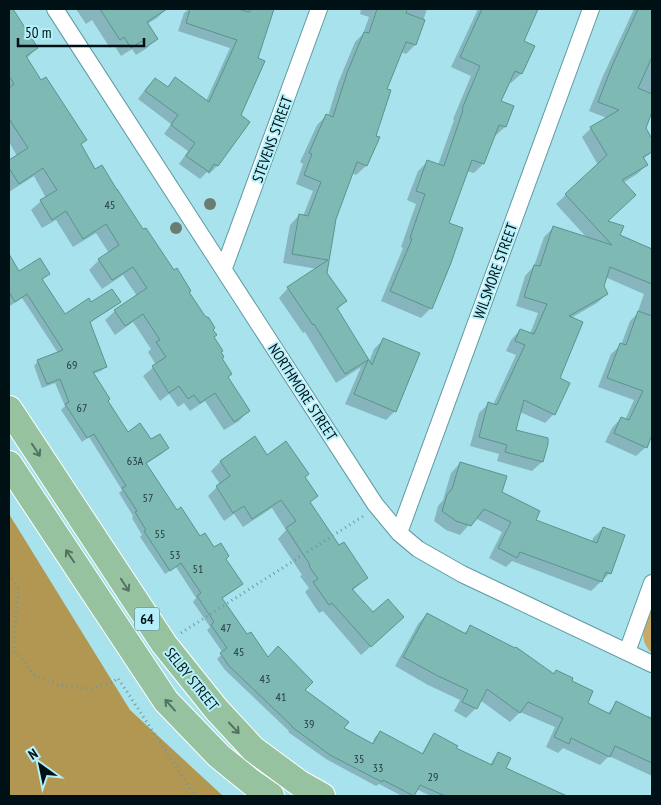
<svg xmlns="http://www.w3.org/2000/svg" width="661" height="805" font-family="'PT Sans Narrow',sans-serif">
	<style>
		.green { fill: #c6ab68 }
		.forest { fill: #b19752 }
		.shadow { fill: #0003 }
		.building { fill: #7fb9b4; stroke: #5a938e }
		.lines { fill: none; stroke-linecap: round; stroke-linejoin: round }
		.minor-casing { stroke: #619aa3; stroke-width: 18 }
		.primary-casing { stroke: #fff; stroke-width: 28 }
		.path { stroke: #6c989f; stroke-width: 3; stroke-dasharray: 1 4; stroke-linecap: butt }
		.minor { stroke: #fff; stroke-width: 16 }
		.primary { stroke: #97c2a0; stroke-width: 26 }
		.tree { fill: #697d70 }
		.oneway { stroke: #537261 }
		.labels { text-anchor: middle; dominant-baseline: central; stroke-width: 4; stroke-linejoin: round; paint-order: stroke }
		.number-label { font-size: 12px; fill: #203b3d }
		.shield { fill: #b5f0fa; stroke: #36545a; stroke-width: 1 }
		.shield-label { font-size: 14px; font-weight: bold; fill: #001115 }
		.street-label { font-size: 15px; fill: #001115; stroke: #b5f0fa }
	</style>
	<rect width="100%" height="100%" fill="#a8e3ed"/>
	<path class="green" d="M 652,605 L 652,653 C 636,639 646,622 652,605 Z"/>
	<path class="forest" d="M 9,514 L 130,710 L 223,796 L 9,796 Z"/>
	<path class="shadow" d="M 9,9 L 12,9 L 37,48 L 26,59 L 41,81 L 86,140 L 80,145 L 95,170 L 143,231 L 188,292 L 212,330 L 213,337 L 219,353 L 227,378 L 248,411 L 239,421 L 224,430 L 205,401 L 190,411 L 184,403 L 178,407 L 169,394 L 160,401 L 143,376 L 156,365 L 148,352 L 151,349 L 133,322 L 115,335 L 105,320 L 115,311 L 137,296 L 123,275 L 102,289 L 89,270 L 99,260 L 109,253 L 96,233 L 73,247 L 56,220 L 42,228 L 31,210 L 41,201 L 46,198 L 34,176 L 9,192 L 9,161 L 17,156 L 9,142 Z
		M 76,9 L 166,9 L 157,18 L 147,24 L 156,39 L 147,48 L 136,55 L 132,49 L 121,56 L 114,45 L 110,48 L 92,20 L 86,24 Z
		M 189,9 L 234,9 L 245,12 L 246,9 L 273,9 L 256,59 L 240,116 L 249,122 L 217,166 L 209,174 L 207,172 L 200,179 L 179,164 L 188,151 L 164,134 L 171,124 L 138,99 L 147,87 L 155,79 L 167,88 L 176,79 L 206,101 L 230,48 L 178,31 L 184,13 Z
		M 361,9 L 427,9 L 415,45 L 406,54 L 401,52 L 385,89 L 374,136 L 378,138 L 366,166 L 356,175 L 352,173 L 335,218 L 326,273 L 345,301 L 337,310 L 369,362 L 374,349 L 383,340 L 395,411 L 386,420 L 345,404 L 361,367 L 336,383 L 305,332 L 303,333 L 279,298 L 288,288 L 317,269 L 283,263 L 290,225 L 299,215 L 303,216 L 313,191 L 296,184 L 303,164 L 300,162 L 317,125 L 327,115 L 328,116 L 338,83 L 355,42 L 363,34 L 369,17 L 360,14 Z
		M 478,9 L 537,9 L 522,41 L 521,74 L 511,83 L 509,82 L 500,102 L 513,107 L 505,127 L 495,136 L 493,136 L 483,164 L 474,173 L 467,171 L 447,224 L 431,308 L 421,318 L 381,301 L 403,248 L 401,247 L 416,204 L 407,200 L 418,171 L 428,161 L 438,165 L 454,120 L 453,119 L 471,76 L 451,67 Z
		M 634,9 L 652,9 L 652,108 L 644,128 L 652,142 L 652,152 L 643,159 L 647,165 L 637,174 L 623,183 L 606,221 L 619,236 L 652,250 L 652,432 L 646,447 L 636,456 L 605,442 L 612,428 L 621,418 L 625,420 L 634,400 L 598,387 L 611,354 L 621,345 L 630,321 L 637,314 L 644,294 L 605,277 L 602,287 L 607,294 L 597,303 L 571,318 L 558,379 L 554,414 L 545,423 L 520,412 L 515,431 L 542,462 L 532,471 L 497,461 L 499,454 L 470,446 L 479,413 L 488,404 L 493,405 L 516,355 L 506,351 L 511,340 L 520,330 L 530,334 L 538,313 L 516,306 L 525,276 L 534,266 L 544,237 L 553,228 L 588,239 L 556,204 L 598,165 L 582,137 L 591,128 L 607,118 L 589,111 L 603,76 Z
		M 9,256 L 19,273 L 48,274 L 41,280 L 64,316 L 91,304 L 119,302 L 115,306 L 89,323 L 106,367 L 101,371 L 93,374 L 107,401 L 127,433 L 167,448 L 163,453 L 146,464 L 177,512 L 199,538 L 225,559 L 241,584 L 237,588 L 221,599 L 247,636 L 267,658 L 342,729 L 372,744 L 375,737 L 380,733 L 421,755 L 430,739 L 434,735 L 454,749 L 490,765 L 494,758 L 498,754 L 504,769 L 548,789 L 544,796 L 431,796 L 416,789 L 412,796 L 402,796 L 379,784 L 376,786 L 326,759 L 288,732 L 289,731 L 225,670 L 217,659 L 223,653 L 207,630 L 210,627 L 193,602 L 196,598 L 176,567 L 165,574 L 140,537 L 142,535 L 132,518 L 133,516 L 119,493 L 122,490 L 89,437 L 82,442 L 61,410 L 65,406 L 55,383 L 42,388 L 34,366 L 38,361 L 58,353 L 22,298 L 10,306 L 9,304 Z
		M 254,438 L 266,456 L 304,477 L 317,496 L 309,503 L 339,547 L 367,578 L 352,591 L 373,614 L 394,626 L 361,655 L 323,611 L 319,613 L 305,592 L 309,588 L 300,576 L 302,575 L 278,539 L 286,530 L 272,508 L 243,527 L 234,514 L 224,521 L 208,496 L 220,484 L 211,471 L 220,462 Z
		M 460,463 L 501,493 L 534,520 L 592,542 L 593,538 L 603,528 L 610,573 L 591,591 L 512,561 L 506,567 L 489,558 L 502,532 L 475,518 L 460,535 L 446,530 L 434,521 L 438,506 L 443,500 L 451,473 Z
		M 427,614 L 463,634 L 471,627 L 553,675 L 570,682 L 586,703 L 607,714 L 617,703 L 646,718 L 648,716 L 652,718 L 652,776 L 609,756 L 600,765 L 563,748 L 558,753 L 546,747 L 555,727 L 520,712 L 510,722 L 480,700 L 476,708 L 466,718 L 454,711 L 460,700 L 428,685 L 395,666 L 418,624 Z"/>
	<path class="building" d="M 9,9 L 13,9 L 38,48 L 26,56 L 41,80 L 46,77 L 87,140 L 81,144 L 95,169 L 102,165 L 117,190 L 117,189 L 143,229 L 146,228 L 174,270 L 177,268 L 191,291 L 189,292 L 205,316 L 209,318 L 215,328 L 213,330 L 217,335 L 214,337 L 223,351 L 221,352 L 224,357 L 222,358 L 232,374 L 228,377 L 250,411 L 234,422 L 215,393 L 200,403 L 194,395 L 188,399 L 179,386 L 169,393 L 152,366 L 166,357 L 156,342 L 160,340 L 143,314 L 125,326 L 114,310 L 147,288 L 133,267 L 112,280 L 98,259 L 119,245 L 106,224 L 83,239 L 66,211 L 52,220 L 40,200 L 57,190 L 43,168 L 19,184 L 9,168 L 9,160 L 28,148 L 9,119 L 9,88 L 14,84 L 9,76 Z
		M 100,9 L 167,9 L 147,22 L 158,39 L 146,47 L 142,41 L 131,48 L 124,37 L 120,40 Z
		M 190,9 L 238,9 L 249,12 L 251,9 L 274,9 L 258,58 L 265,61 L 241,115 L 250,122 L 218,166 L 214,164 L 209,172 L 186,156 L 195,143 L 171,125 L 178,115 L 145,91 L 155,78 L 168,87 L 175,77 L 209,102 L 237,40 L 186,23 Z
		M 377,9 L 407,9 L 406,13 L 425,20 L 416,45 L 406,42 L 387,89 L 391,90 L 376,136 L 380,137 L 367,166 L 357,162 L 336,219 L 327,273 L 347,301 L 337,308 L 372,365 L 383,338 L 420,353 L 396,412 L 354,394 L 368,360 L 345,374 L 314,324 L 313,325 L 287,287 L 328,260 L 292,254 L 299,214 L 308,216 L 321,182 L 304,175 L 312,154 L 309,153 L 326,114 L 333,117 L 347,73 L 364,32 L 369,33 Z
		M 482,9 L 538,9 L 524,41 L 535,46 L 522,74 L 515,71 L 501,101 L 514,106 L 506,127 L 499,125 L 484,164 L 472,160 L 449,223 L 463,228 L 451,263 L 432,309 L 390,291 L 412,239 L 410,238 L 425,194 L 416,191 L 427,160 L 444,166 L 463,110 L 462,109 L 480,66 L 460,57 Z
		M 638,9 L 652,9 L 652,57 L 638,88 L 652,94 L 652,112 L 646,128 L 652,139 L 652,152 L 643,157 L 648,165 L 622,180 L 636,195 L 608,221 L 624,226 L 620,235 L 652,249 L 652,284 L 610,267 L 604,286 L 608,294 L 569,316 L 583,322 L 560,378 L 570,383 L 555,415 L 524,400 L 516,430 L 548,438 L 548,444 L 543,462 L 505,452 L 507,445 L 479,437 L 488,402 L 497,405 L 525,345 L 515,341 L 520,329 L 534,334 L 547,304 L 524,297 L 534,265 L 540,266 L 553,226 L 612,245 L 565,194 L 607,155 L 590,127 L 619,110 L 598,102 L 612,66 Z
		M 9,254 L 19,271 L 40,258 L 50,274 L 42,279 L 65,314 L 89,298 L 91,302 L 112,289 L 121,302 L 90,322 L 107,367 L 93,372 L 110,399 L 108,401 L 128,432 L 140,423 L 151,439 L 160,434 L 169,448 L 146,463 L 177,510 L 181,507 L 200,536 L 205,533 L 214,547 L 221,543 L 229,556 L 226,559 L 243,584 L 222,598 L 247,634 L 251,632 L 268,657 L 278,646 L 313,682 L 305,690 L 349,722 L 344,728 L 373,744 L 380,731 L 423,754 L 434,733 L 458,746 L 456,748 L 492,765 L 498,752 L 511,758 L 506,768 L 567,796 L 445,796 L 420,785 L 414,796 L 383,780 L 382,782 L 330,755 L 292,727 L 292,726 L 229,666 L 220,653 L 227,648 L 211,625 L 214,622 L 197,596 L 201,593 L 181,563 L 170,571 L 144,531 L 146,530 L 135,512 L 137,511 L 122,488 L 126,486 L 94,434 L 87,438 L 65,404 L 69,402 L 60,379 L 47,384 L 37,360 L 63,350 L 27,294 L 15,302 L 9,292 Z
		M 638,311 L 652,316 L 652,435 L 647,448 L 614,433 L 621,417 L 629,420 L 643,391 L 607,378 L 620,343 L 626,345 Z
		M 255,436 L 267,455 L 286,441 L 309,474 L 305,477 L 318,496 L 310,502 L 339,545 L 344,542 L 368,578 L 352,589 L 373,612 L 388,599 L 404,617 L 371,647 L 332,603 L 329,605 L 313,582 L 318,579 L 309,566 L 310,565 L 286,528 L 296,521 L 281,500 L 252,519 L 244,506 L 233,513 L 216,486 L 230,476 L 220,461 Z
		M 460,462 L 507,476 L 502,492 L 540,511 L 536,520 L 597,543 L 603,527 L 625,535 L 611,574 L 606,572 L 602,582 L 520,552 L 517,558 L 498,548 L 511,522 L 484,509 L 471,526 L 456,521 L 442,511 L 447,495 L 452,489 Z
		M 427,613 L 466,634 L 470,625 L 515,648 L 516,647 L 554,674 L 556,670 L 573,678 L 572,681 L 593,691 L 588,703 L 610,714 L 616,701 L 652,719 L 652,763 L 615,746 L 610,757 L 571,738 L 569,744 L 554,737 L 563,718 L 528,702 L 520,713 L 487,689 L 477,709 L 462,702 L 468,690 L 438,676 L 403,657 Z"/>
	<g class="lines">
		<g class="minor-casing">
			<path id="minor" d="M 55,9 L 375,504 L 399,533 L 418,549 L 462,574 L 652,664
				M 224,268 L 319,9
				M 399,533 L 591,9
				M 627,652 L 652,583"/>
		</g>
		<g class="primary-casing">
			<path id="primary" d="M 9,409 L 164,644 L 216,709 L 253,749 L 299,783 L 322,796
				M 9,464 L 166,701 L 219,756 L 251,782 L 271,796"/>
		</g>
		<path class="path" d="M 9,575 L 19,589 L 15,621 L 14,650 L 33,674 L 59,685 L 89,689 L 113,682 L 118,678 L 195,796
			M 181,633 L 365,515"/>
		<use href="#minor" class="minor"/>
		<use href="#primary" class="primary"/>
	</g>
	<g class="tree">
		<circle cx="210" cy="204" r="6"/>
		<circle cx="176" cy="228" r="6"/>
	</g>
	<defs><path id="oneway-shaft" d="M-6 0H5M1.5-3L5.5 0L1.5 3" fill="none" stroke-width="1.6" stroke-linecap="round" stroke-linejoin="round" transform="scale(1.25)"/></defs>
	<g class="oneway">
		<use href="#oneway-shaft" transform="translate(36 450) rotate(57)"/>
		<use href="#oneway-shaft" transform="translate(70 556) rotate(-124)"/>
		<use href="#oneway-shaft" transform="translate(125 585) rotate(57)"/>
		<use href="#oneway-shaft" transform="translate(170 705) rotate(-132)"/>
		<use href="#oneway-shaft" transform="translate(234 728) rotate(47)"/>
	</g>
	<g class="labels">
		<g class="number-label">
			<text x="110" y="204">45</text>
			<text x="72" y="364">69</text>
			<text x="82" y="407">67</text>
			<text x="135" y="460">63A</text>
			<text x="148" y="497">57</text>
			<text x="160" y="533">55</text>
			<text x="175" y="554">53</text>
			<text x="198" y="568">51</text>
			<text x="226" y="627">47</text>
			<text x="239" y="651">45</text>
			<text x="265" y="678">43</text>
			<text x="281" y="696">41</text>
			<text x="309" y="723">39</text>
			<text x="359" y="758">35</text>
			<text x="378" y="767">33</text>
			<text x="433" y="776">29</text>
		</g>
		<rect class="shield" x="134.5" y="607.5" width="25" height="23" rx="4"/>
		<g class="shield-label">
			<text x="147" y="619">64</text>
		</g>
		<g class="street-label">
			<text transform="translate(272 139) rotate(-70)">STEVENS STREET</text>
			<text transform="translate(495 271) rotate(-70)">WILSMORE STREET</text>
			<text transform="translate(303 392) rotate(57)">NORTHMORE STREET</text>
			<text transform="translate(192 679) rotate(51)">SELBY STREET</text>
		</g>
	</g>
	<rect width="661" height="805" fill="none" stroke="#001115" stroke-width="20"/>
	<g transform="translate(40 765) rotate(327)" stroke="#b5f0fa" stroke-width="4" paint-order="stroke">
	<path d="M0-4L9 19L0 12L-9 19Z" fill="#001115"/>
	<text y="-8" font-size="14" font-weight="bold" text-anchor="middle" fill="#001115">N</text>
	</g>
	<path d="M18 38v8h126v-8" fill="none" stroke="#001115" stroke-width="2.5"/>
	<text x="25" y="38" font-size="15" fill="#001115" stroke="#b5f0fa" stroke-width="4" paint-order="stroke">50 m</text>
</svg>
